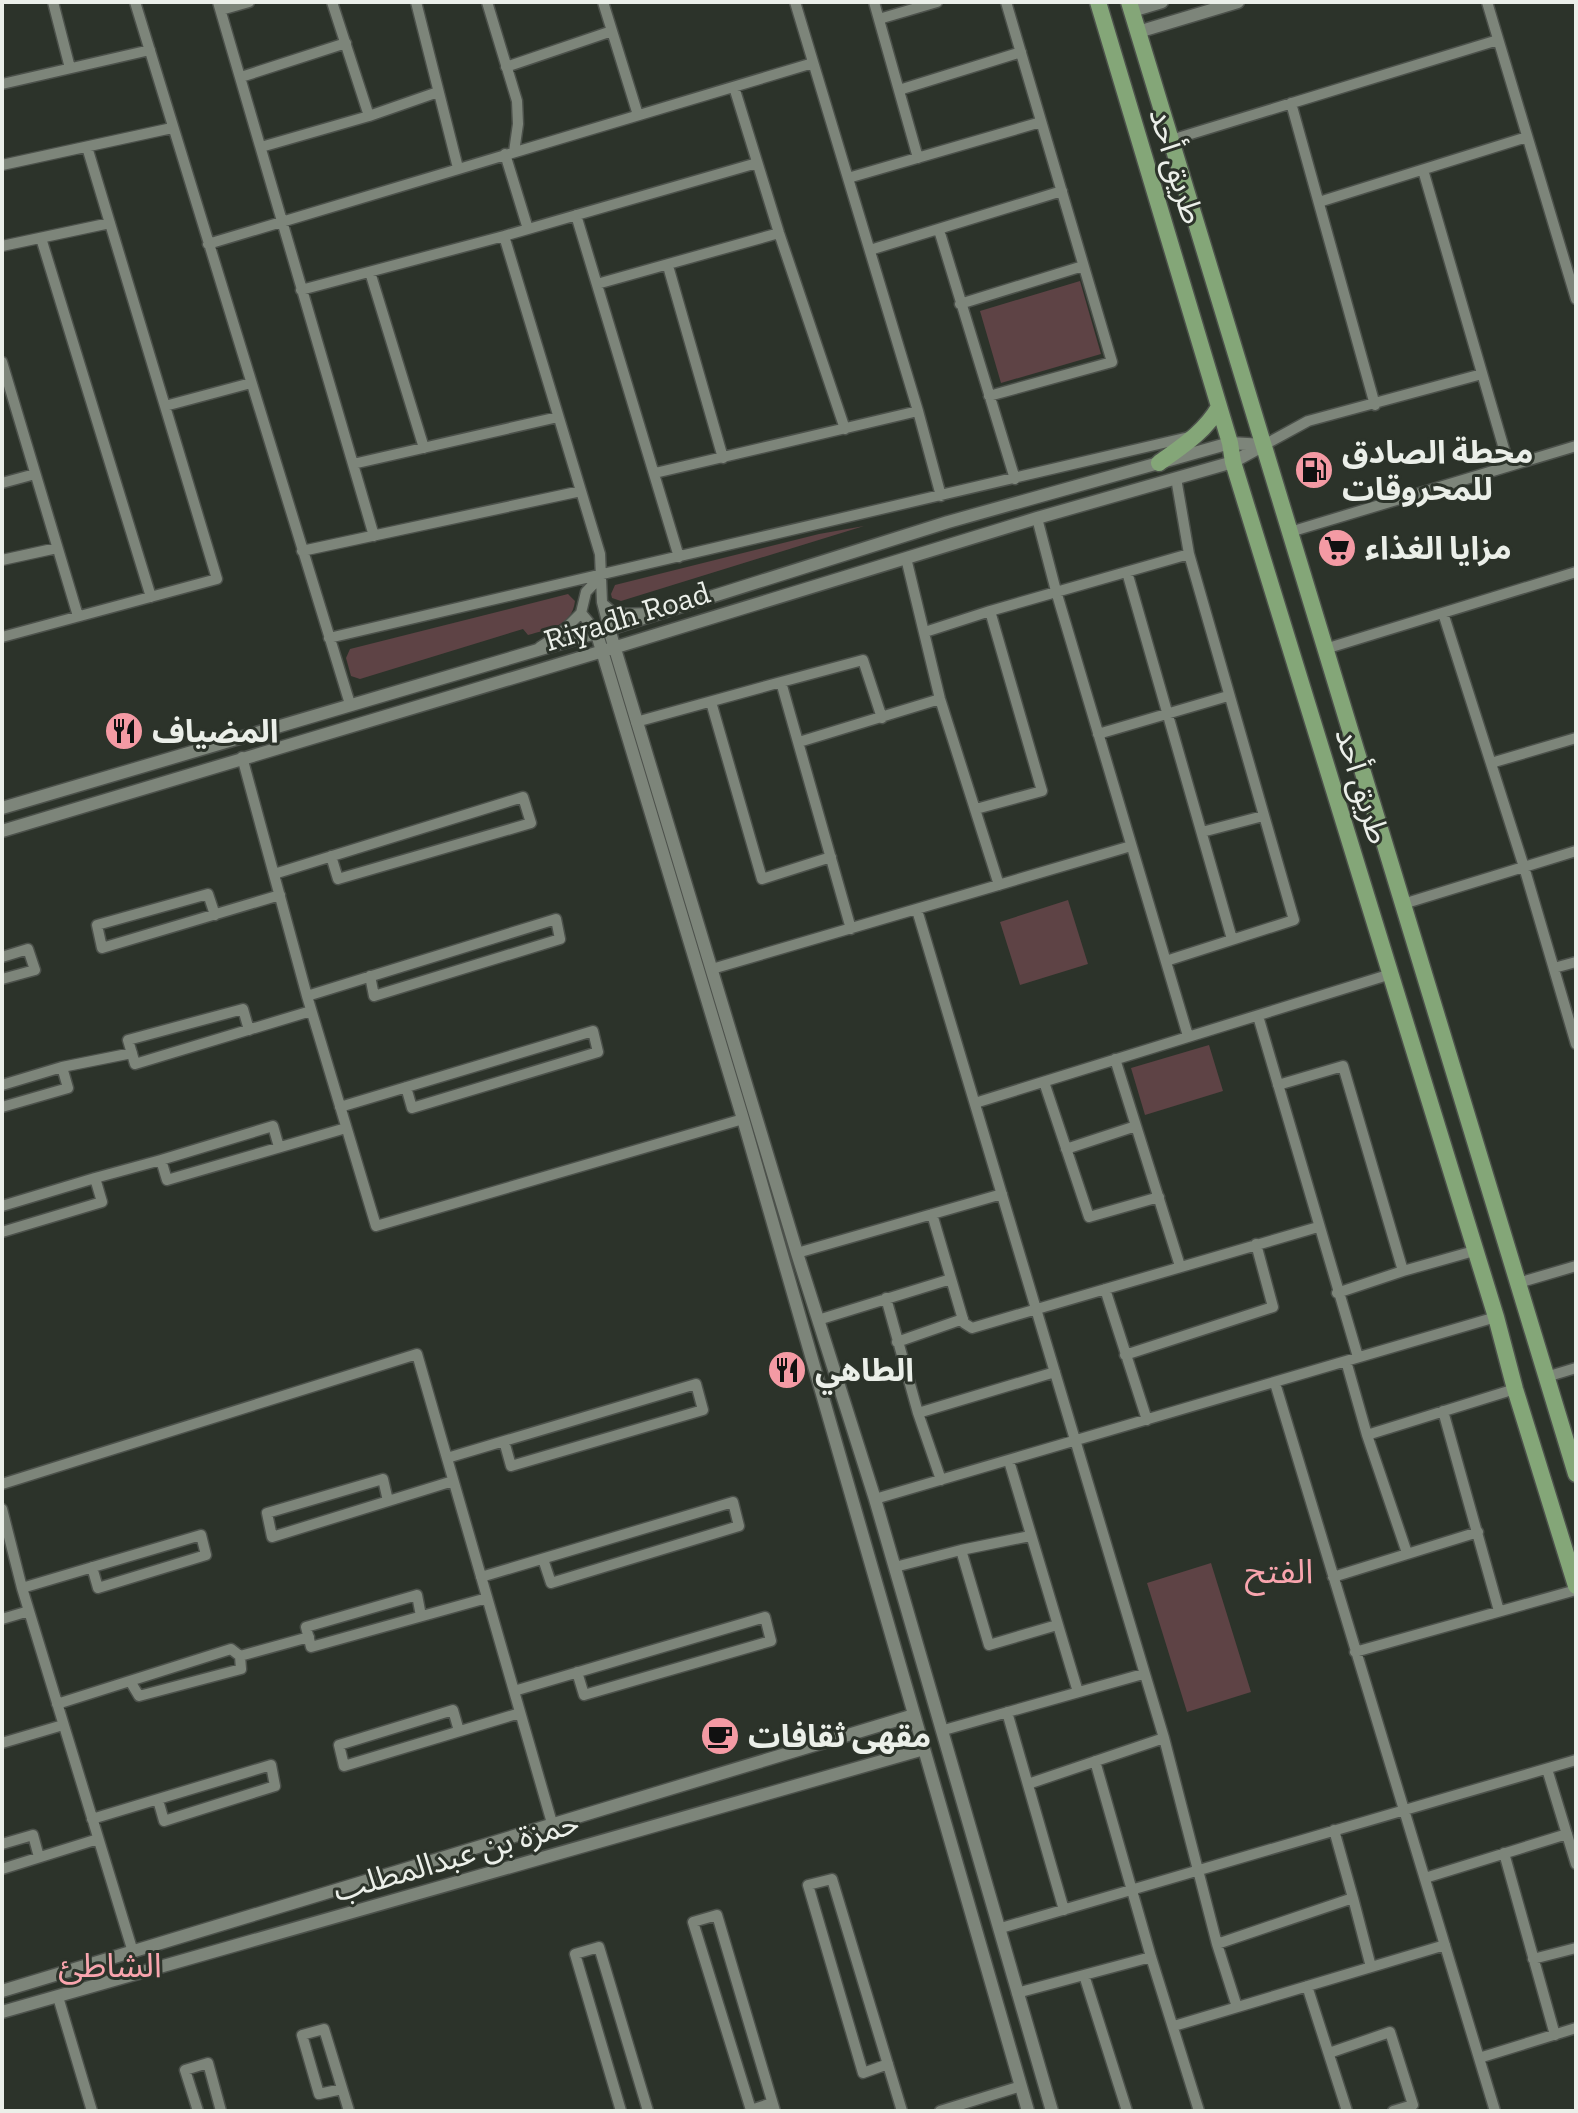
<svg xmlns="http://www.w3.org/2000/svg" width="1578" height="2113" font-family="'Zilla Slab','Noto Sans Arabic',serif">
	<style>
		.green { fill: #5e4345 }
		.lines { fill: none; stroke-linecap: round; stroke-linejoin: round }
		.minor-casing { stroke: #4c514b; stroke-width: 13 }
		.tertiary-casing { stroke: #4c514b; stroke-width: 15 }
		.primary-casing { stroke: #4c514b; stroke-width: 19 }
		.minor { stroke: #7d857a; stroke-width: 10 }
		.tertiary { stroke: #7d857a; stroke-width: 12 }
		.primary { stroke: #84a678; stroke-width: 16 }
		.labels { text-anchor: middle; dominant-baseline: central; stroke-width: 6; stroke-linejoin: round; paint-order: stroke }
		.street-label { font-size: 32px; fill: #ebefe9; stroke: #2c332a }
		.poi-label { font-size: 32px; font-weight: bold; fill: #ebefe9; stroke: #2c332a; text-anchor: start }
		.neighbourhood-label { font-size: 34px; fill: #f9a5ae; stroke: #2c332a }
	</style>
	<rect width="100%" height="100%" fill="#2c332a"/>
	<path class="green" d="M 1080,281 L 1101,354 L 1001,383 L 980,311 Z
		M 864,526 L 621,601 L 612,598 L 611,594 L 615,585 L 819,534 Z
		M 568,594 L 575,601 C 572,626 549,629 528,635 L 523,629 L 360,679 L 351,676 L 346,658 L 350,649 Z
		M 1068,900 L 1088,964 L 1020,985 L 1000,922 Z
		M 1209,1045 L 1223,1091 L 1145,1115 L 1131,1068 Z
		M 1211,1563 L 1251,1692 L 1187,1712 L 1147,1583 Z"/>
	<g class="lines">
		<g class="minor-casing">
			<path id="minor" d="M 53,2 L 70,68
				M 135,2 L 350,704
				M 218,2 L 374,536
				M 332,2 L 369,116
				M 416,2 L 458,168
				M 487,2 L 517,101 L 518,124 L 514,152
				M 603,2 L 638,115
				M 795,2 L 918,411 L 941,496
				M 874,2 L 918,158
				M 1487,2 L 1576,299
				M 221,10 L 249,2
				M 879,19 L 937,2
				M 506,67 L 612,31
				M 241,77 L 346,43
				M 2,84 L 150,50
				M 734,87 L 779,233 L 845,429
				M 899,90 L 1021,52
				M 1291,103 L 1375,405
				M 1171,140 L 1498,40
				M 261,147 L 369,116 L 438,92
				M 505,154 L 528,229
				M 2,165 L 172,128
				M 1423,170 L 1509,466
				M 848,178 L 1041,122
				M 1319,202 L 1527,137
				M 576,215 L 679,557
				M 939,230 L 1015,479
				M 504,236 L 600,554 L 602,602 L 609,629
				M 41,238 L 151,597
				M 208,244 L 813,63
				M 2,246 L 110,223
				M 870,250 L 1062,191
				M 668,266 L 723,458
				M 370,272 L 424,448
				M 597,284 L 779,233
				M 301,290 L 504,236 L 757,163
				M 960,304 L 1083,266
				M 2,362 L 78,616
				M 989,396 L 1112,362 L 1006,2
				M 165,406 L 251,383
				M 1264,445 L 1308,421 L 1482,374
				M 353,464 L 558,417
				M 655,473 L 918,411
				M 1176,478 L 1189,554
				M 2,483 L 35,474
				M 1037,518 L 1056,591 L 1188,1036
				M 1290,532 L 1576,446
				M 302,551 L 581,491
				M 906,558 L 940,699 L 999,885
				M 2,560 L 57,548
				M 1127,572 L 1232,939
				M 603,604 L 615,614 L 651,613
				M 990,611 L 1189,554 L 1294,920 L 1166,961
				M 1443,613 L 1524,867 L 1576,1044
				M 596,631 L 581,613 L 586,592 L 601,576
				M 925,632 L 990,611 L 1042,791 L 976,809
				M 2,637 L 217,579 L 87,147
				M 329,638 L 1189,437
				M 540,647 L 560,634 L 581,613
				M 1325,649 L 1576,572
				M 781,682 L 863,660 L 882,718
				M 711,702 L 762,879 L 831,857
				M 636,722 L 781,682 L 851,929
				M 1098,734 L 1228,696
				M 799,742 L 940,699
				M 242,757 L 307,996 L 376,1226 L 743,1119
				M 1491,763 L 1576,738
				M 1202,832 L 1263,816
				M 274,874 L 523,797 L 531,823 L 338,879 L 331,856
				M 1403,904 L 1576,851
				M 917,910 L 1164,1738 L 1217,1944
				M 215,915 L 208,894 L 97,925 L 102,948 L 280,895
				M 2,957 L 28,949 L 35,970 L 2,979
				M 1554,968 L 1576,962
				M 712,969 L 1131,846
				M 307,996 L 556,919 L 560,939 L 374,996 L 370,976
				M 1258,1016 L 1358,1357
				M 249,1030 L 243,1009 L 128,1040 L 135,1064 L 311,1011
				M 1115,1059 L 1180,1266
				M 62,1067 L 132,1053
				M 1044,1082 L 1089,1217 L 1159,1197
				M 2,1085 L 62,1067 L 68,1088 L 2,1107
				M 1278,1085 L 1343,1066 L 1403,1271
				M 975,1103 L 1391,974
				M 340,1107 L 593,1031 L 598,1052 L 412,1108 L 406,1087
				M 279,1147 L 273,1126 L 161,1160 L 167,1180 L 346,1128
				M 1066,1149 L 1136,1126
				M 95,1178 L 161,1160
				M 2,1206 L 95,1178 L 102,1202 L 2,1232
				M 932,1214 L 964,1323 L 972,1328 L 1318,1227
				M 797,1253 L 1002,1194
				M 1518,1283 L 1576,1266
				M 1105,1289 L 1147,1420
				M 1337,1293 L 1403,1271 L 1474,1251
				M 886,1298 L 918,1413 L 941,1480
				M 818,1320 L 951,1279
				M 897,1342 L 963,1319
				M 1125,1355 L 1273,1307 L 1256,1244
				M 1346,1361 L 1367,1435 L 1407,1553
				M 1546,1377 L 1576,1368
				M 1275,1383 L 1495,2111
				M 1443,1411 L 1499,1611
				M 918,1413 L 1055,1372
				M 1367,1435 L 1515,1389
				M 447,1458 L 696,1384 L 703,1410 L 511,1466 L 504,1441
				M 1009,1461 L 1078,1692
				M 2,1484 L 417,1354 L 552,1823
				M 875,1499 L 1496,1317
				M 388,1501 L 383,1479 L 267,1513 L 272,1537 L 453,1481
				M 2,1509 L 22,1588 L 133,1952
				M 961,1550 L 989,1645 L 1057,1625
				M 895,1567 L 961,1550 L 1030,1536
				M 481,1577 L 733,1502 L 739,1526 L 551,1583 L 543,1559
				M 1333,1577 L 1478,1532
				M 22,1588 L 201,1535 L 206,1555 L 98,1588 L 92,1567
				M 421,1616 L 417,1595 L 306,1627 L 311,1647 L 487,1598
				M 2,1619 L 29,1611
				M 1355,1652 L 1576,1590
				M 240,1656 L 309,1637
				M 514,1691 L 765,1617 L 771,1641 L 584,1695 L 577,1672
				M 57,1704 L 231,1649 L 240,1656 L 241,1669 L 139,1696 L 130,1681
				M 1007,1712 L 1064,1910
				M 944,1730 L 1143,1674
				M 459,1731 L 453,1710 L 339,1745 L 344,1766 L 520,1713
				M 2,1743 L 63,1725
				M 1095,1761 L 1151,1957 L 1199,2111
				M 1547,1769 L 1576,1864
				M 1028,1784 L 1164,1738
				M 92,1819 L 271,1765 L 275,1786 L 164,1821 L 158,1800
				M 1334,1830 L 1353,1898
				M 2,1844 L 33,1835 L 39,1857
				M 1504,1853 L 1555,2035
				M 2,1869 L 98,1839
				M 1425,1878 L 1567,1834
				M 1001,1928 L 1576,1760
				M 1533,1959 L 1576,1948
				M 1084,1975 L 1127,2111
				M 1307,1986 L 1347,2111
				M 1017,1993 L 1151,1957
				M 58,1997 L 92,2111
				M 1237,2007 L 1217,1944 L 1353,1898 L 1371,1967
				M 1174,2026 L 1445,1945
				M 1329,2053 L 1390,2032 L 1413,2105 L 1393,2111
				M 1479,2058 L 1576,2028
				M 888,2064 L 863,2073 L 808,1885 L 832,1879 L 902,2111
				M 342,2089 L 319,2094 L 302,2035 L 324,2029 L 349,2111
				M 772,2103 L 751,2110 L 693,1922 L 717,1915 L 775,2111
				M 198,2111 L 185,2070 L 208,2063 L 221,2111
				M 621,2111 L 575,1954 L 599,1947 L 648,2111
				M 940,2111 L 1021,2086"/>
		</g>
		<g class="tertiary-casing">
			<path id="tertiary" d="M 1132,11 L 1162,2
				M 1138,32 L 1238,2
				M 609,629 L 797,1253 L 875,1499 L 1052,2111
				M 596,631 L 743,1119 L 1028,2111
				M 2,808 L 609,629 L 948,522 L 1230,443 L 1264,445
				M 2,831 L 613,648 L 1037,518 L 1233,462 L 1264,445
				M 2,1991 L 914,1715
				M 2,2012 L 924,1749"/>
		</g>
		<g class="primary-casing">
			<path id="primary" d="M 1098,2 L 1230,443 L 1233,462 L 1496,1317 L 1515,1389 L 1576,1586
				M 1129,2 L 1576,1474
				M 1159,463 C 1181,447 1205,432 1219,407"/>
		</g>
		<use href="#minor" class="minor"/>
		<use href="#tertiary" class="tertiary"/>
		<use href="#primary" class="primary"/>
	</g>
	<defs>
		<g id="fuel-disc" transform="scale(2)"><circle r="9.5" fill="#f49aa4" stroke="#2c332a"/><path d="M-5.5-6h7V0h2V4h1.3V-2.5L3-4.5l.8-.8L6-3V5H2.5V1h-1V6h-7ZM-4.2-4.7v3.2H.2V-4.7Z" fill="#111"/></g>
		<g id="supermarket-disc" transform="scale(2)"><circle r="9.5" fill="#f49aa4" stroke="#2c332a"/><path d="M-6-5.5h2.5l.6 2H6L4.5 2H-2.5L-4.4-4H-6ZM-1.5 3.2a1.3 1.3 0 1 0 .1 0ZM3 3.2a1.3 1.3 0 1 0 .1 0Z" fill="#111"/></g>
		<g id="restaurant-disc" transform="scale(2)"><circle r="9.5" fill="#f49aa4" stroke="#2c332a"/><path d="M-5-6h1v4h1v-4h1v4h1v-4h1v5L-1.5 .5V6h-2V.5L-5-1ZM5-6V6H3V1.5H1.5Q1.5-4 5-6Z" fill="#111"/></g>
		<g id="cafe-disc" transform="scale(2)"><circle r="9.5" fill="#f49aa4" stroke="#2c332a"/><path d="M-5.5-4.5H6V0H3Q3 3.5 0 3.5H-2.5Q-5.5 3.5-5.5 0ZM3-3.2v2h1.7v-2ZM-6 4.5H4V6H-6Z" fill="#111"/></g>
	</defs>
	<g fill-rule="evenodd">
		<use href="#fuel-disc" x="1314" y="470"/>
		<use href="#supermarket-disc" x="1337" y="548"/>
		<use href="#restaurant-disc" x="124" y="731"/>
		<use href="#restaurant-disc" x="787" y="1370"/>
		<use href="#cafe-disc" x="720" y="1736"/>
	</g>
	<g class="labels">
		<g class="street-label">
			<text transform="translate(1177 166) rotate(73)">طريق أحد</text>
			<text transform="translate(627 616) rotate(-17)">Riyadh Road</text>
			<text transform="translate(1363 786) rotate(73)">طريق أحد</text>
			<text transform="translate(456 1856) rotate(-16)">حمزة بن عبدالمطلب</text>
		</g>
		<g class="poi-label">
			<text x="1342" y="452">محطة الصادق<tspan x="1342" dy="37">للمحروقات</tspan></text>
			<text x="1365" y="548">مزايا الغذاء</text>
			<text x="152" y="731">المضياف</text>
			<text x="815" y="1370">الطاهي</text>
			<text x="748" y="1736">مقهى ثقافات</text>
		</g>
		<g class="neighbourhood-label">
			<text x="1279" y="1571">الفتح</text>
			<text x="110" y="1965">الشاطئ</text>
		</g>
	</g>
	<rect width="1578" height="2113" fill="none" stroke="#ebefe9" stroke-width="8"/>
</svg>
